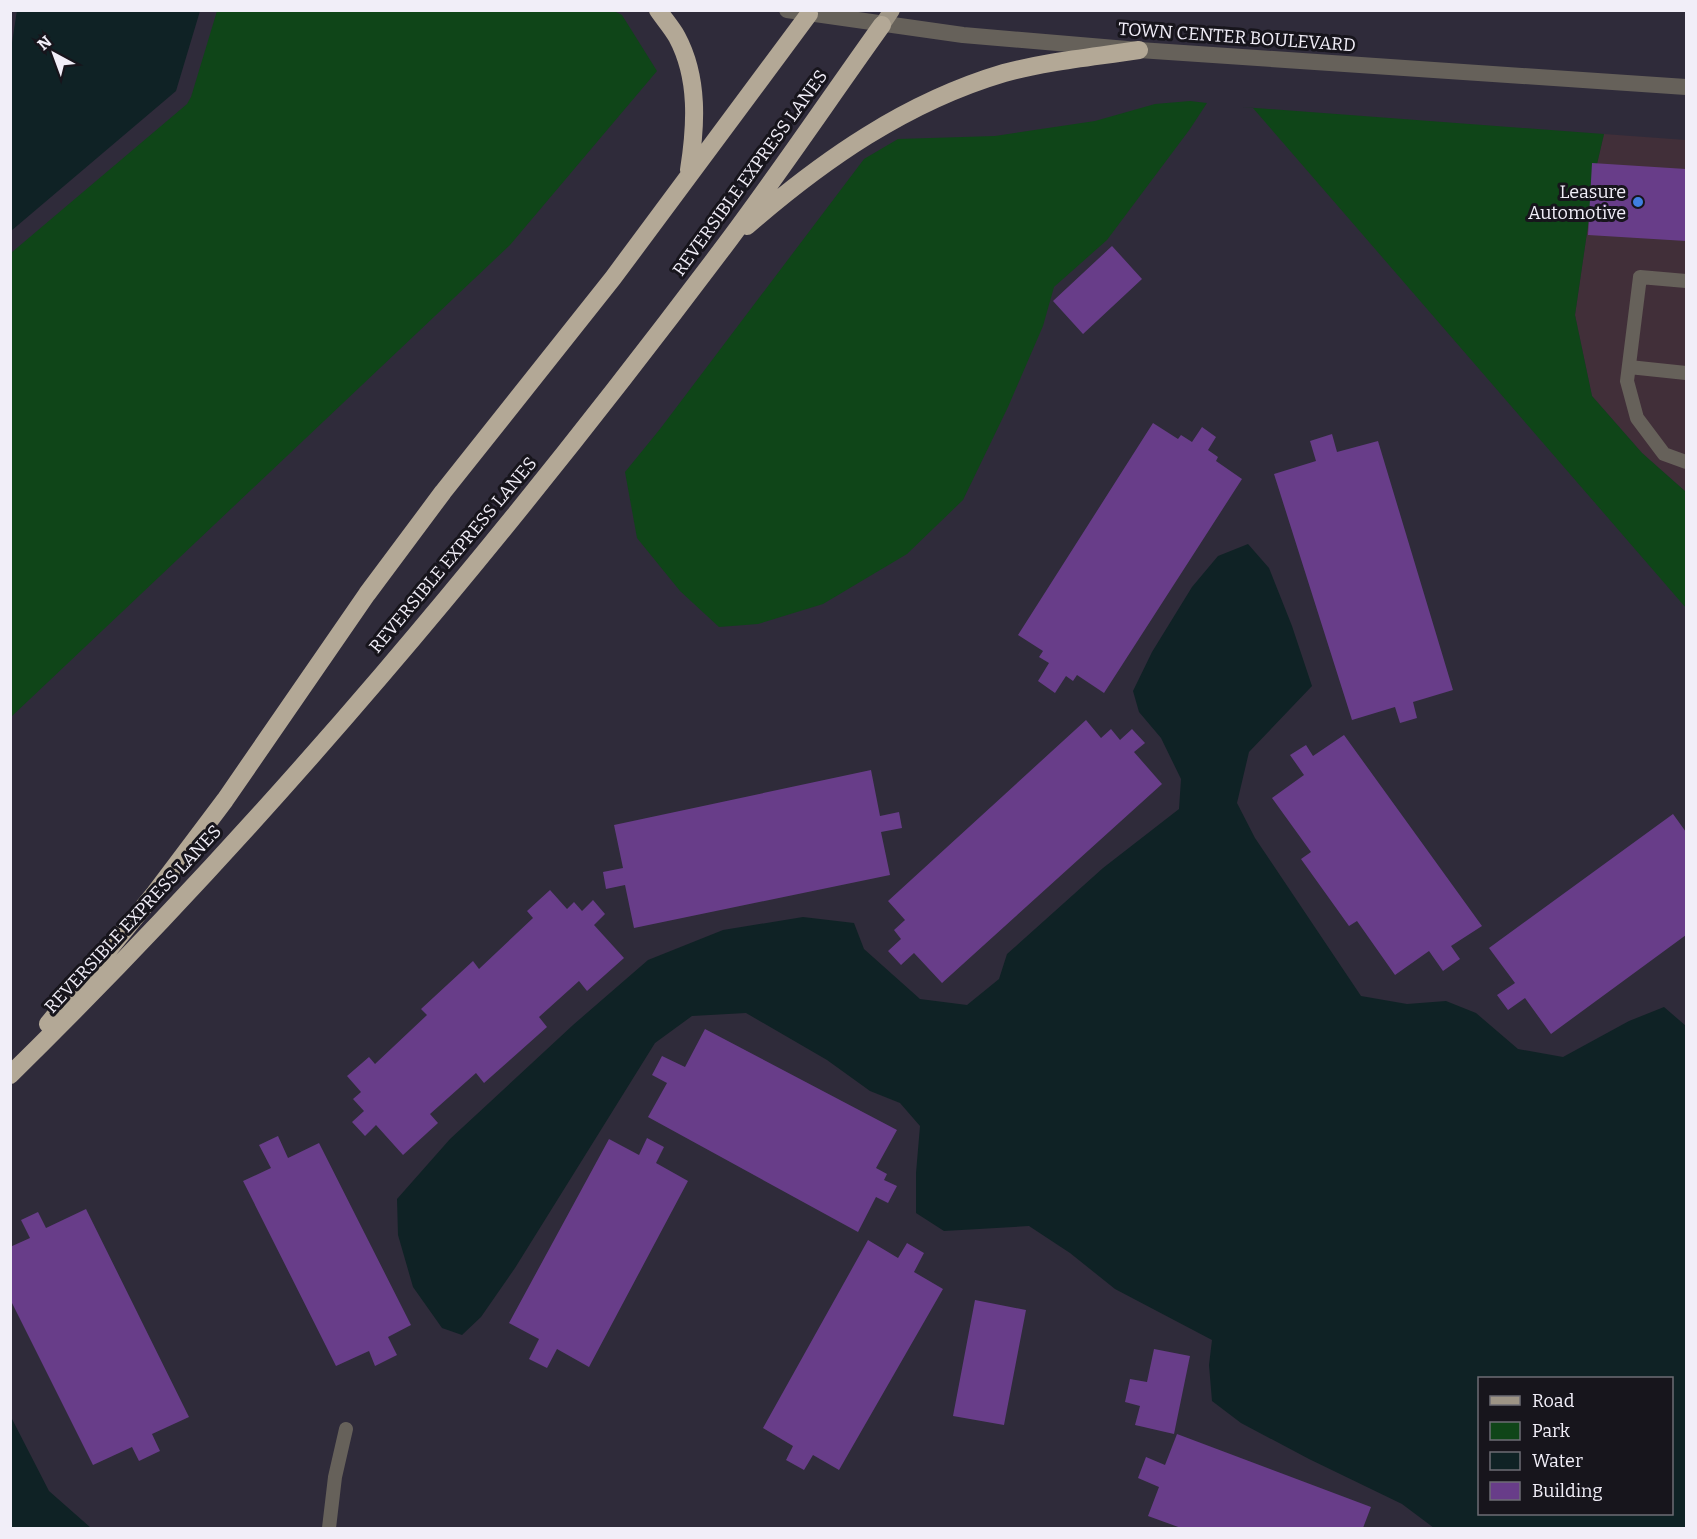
<svg xmlns="http://www.w3.org/2000/svg" width="1697" height="1539" font-family="Bitter,serif">
	<style>
		.commercial { fill: #412f39 }
		.green { fill: #0f4518 }
		.water { fill: #0f2225; fill-rule: evenodd }
		.building { fill: #683d89 }
		.lines { fill: none; stroke-linecap: round; stroke-linejoin: round }
		.service { stroke: #66615a; stroke-width: 14 }
		.tertiary { stroke: #66615a; stroke-width: 16 }
		.primary { stroke: #9d9485; stroke-width: 16 }
		.motorway { stroke: #b3a896; stroke-width: 18 }
		.shop-dot { fill: #3f7fe0; stroke: #17151c; stroke-width: 2 }
		.labels { text-anchor: middle; dominant-baseline: central; stroke-width: 6; stroke-linejoin: round; paint-order: stroke }
		.street-label { font-size: 18px; fill: #f1eef8; stroke: #17151c }
		.poi-label { font-size: 18px; fill: #f1eef8; stroke: #17151c; text-anchor: end }
	</style>
	<rect width="100%" height="100%" fill="#2f2b3a"/>
	<path class="commercial" d="M 1604,134 L 1686,140 L 1686,492 L 1642,453 L 1592,396 L 1575,315 L 1597,164 Z"/>
	<path class="green" d="M 612,10 L 622,15 L 657,71 L 510,245 L 11,717 L 11,253 L 187,104 L 191,97 L 217,11 Z
		M 1190,101 L 1207,103 L 1190,129 L 1107,240 L 1054,287 L 1043,326 L 1008,407 L 963,500 L 907,554 L 823,604 L 758,624 L 719,627 L 680,591 L 637,538 L 625,472 L 660,429 L 864,159 L 898,139 L 995,136 L 1095,121 L 1155,104 Z
		M 1242,107 L 1604,134 L 1597,164 L 1575,315 L 1592,396 L 1642,453 L 1686,492 L 1686,608 L 1253,108 Z"/>
	<path class="water" d="M 17,10 L 200,11 L 176,91 L 11,231 L 10,56 Z
		M 1248,544 L 1269,568 L 1292,626 L 1312,686 L 1249,752 L 1237,803 L 1255,838 L 1361,996 L 1407,1004 L 1446,1001 L 1476,1013 L 1518,1049 L 1563,1057 L 1629,1021 L 1664,1007 L 1686,1026 L 1686,1528 L 1434,1528 L 1402,1504 L 1309,1459 L 1241,1423 L 1212,1401 L 1209,1365 L 1212,1340 L 1115,1289 L 1070,1253 L 1029,1226 L 944,1231 L 916,1213 L 916,1173 L 920,1126 L 900,1103 L 870,1091 L 827,1060 L 746,1013 L 692,1016 L 655,1043 L 515,1268 L 481,1317 L 462,1335 L 442,1328 L 413,1287 L 398,1235 L 397,1199 L 450,1139 L 573,1025 L 648,960 L 723,930 L 803,917 L 854,923 L 864,949 L 920,999 L 967,1005 L 999,979 L 1007,954 L 1103,868 L 1179,809 L 1181,779 L 1161,738 L 1139,712 L 1133,691 L 1152,652 L 1192,587 L 1218,556 ZM 1480,1378 L 1672,1378 L 1672,1514 L 1480,1514 Z
		M 11,1417 L 49,1491 L 91,1528 L 11,1528 Z"/>
	<path class="building" d="M 1592,163 L 1686,169 L 1686,241 L 1588,235 Z
		M 1112,246 L 1142,279 L 1083,334 L 1053,301 Z
		M 1153,423 L 1178,439 L 1181,435 L 1192,442 L 1202,427 L 1216,437 L 1208,450 L 1218,457 L 1216,461 L 1242,479 L 1104,693 L 1077,675 L 1073,681 L 1066,676 L 1055,693 L 1038,681 L 1049,663 L 1039,657 L 1043,651 L 1018,635 Z
		M 1332,434 L 1337,452 L 1378,441 L 1453,690 L 1413,702 L 1417,718 L 1400,723 L 1395,707 L 1352,720 L 1274,474 L 1316,461 L 1310,441 Z
		M 1086,720 L 1101,738 L 1111,729 L 1120,740 L 1132,729 L 1145,743 L 1134,752 L 1162,784 L 942,983 L 914,953 L 901,965 L 888,951 L 901,939 L 894,930 L 905,920 L 888,901 Z
		M 1344,735 L 1482,926 L 1451,946 L 1460,959 L 1443,971 L 1429,951 L 1395,975 L 1357,921 L 1349,926 L 1301,859 L 1311,852 L 1272,798 L 1304,775 L 1290,755 L 1306,745 L 1313,756 Z
		M 871,770 L 880,816 L 899,812 L 902,828 L 881,832 L 890,875 L 634,928 L 625,885 L 606,889 L 603,872 L 623,868 L 614,825 Z
		M 1673,814 L 1686,832 L 1686,935 L 1551,1034 L 1525,998 L 1508,1010 L 1497,995 L 1515,983 L 1489,948 Z
		M 550,890 L 567,909 L 574,902 L 582,911 L 593,900 L 605,914 L 594,925 L 624,958 L 587,991 L 579,981 L 539,1017 L 547,1027 L 484,1083 L 476,1073 L 430,1114 L 438,1123 L 403,1155 L 376,1125 L 365,1136 L 352,1122 L 364,1111 L 353,1099 L 361,1092 L 347,1076 L 369,1057 L 375,1064 L 427,1015 L 421,1009 L 473,961 L 479,969 L 533,918 L 527,911 Z
		M 705,1029 L 897,1130 L 876,1168 L 887,1174 L 884,1180 L 897,1186 L 888,1203 L 876,1197 L 858,1232 L 648,1117 L 667,1083 L 652,1075 L 662,1056 L 685,1067 Z
		M 278,1136 L 288,1158 L 319,1143 L 411,1325 L 388,1337 L 397,1355 L 375,1366 L 369,1351 L 336,1366 L 243,1181 L 271,1168 L 259,1145 Z
		M 647,1138 L 664,1147 L 656,1163 L 688,1181 L 589,1367 L 557,1349 L 547,1368 L 529,1359 L 539,1339 L 509,1323 L 609,1139 L 639,1155 Z
		M 86,1209 L 189,1417 L 152,1434 L 160,1451 L 139,1461 L 132,1447 L 93,1465 L 10,1299 L 10,1247 L 30,1238 L 21,1220 L 38,1212 L 46,1228 Z
		M 868,1240 L 898,1258 L 907,1243 L 924,1253 L 914,1272 L 943,1289 L 839,1470 L 813,1455 L 804,1470 L 786,1460 L 793,1446 L 763,1428 Z
		M 975,1300 L 1026,1310 L 1004,1425 L 953,1416 Z
		M 1154,1349 L 1190,1356 L 1174,1434 L 1135,1425 L 1140,1406 L 1125,1402 L 1130,1379 L 1147,1382 Z
		M 1177,1434 L 1371,1507 L 1363,1528 L 1181,1528 L 1148,1516 L 1159,1487 L 1138,1478 L 1146,1457 L 1165,1465 Z"/>
	<g class="lines">
		<path class="service" d="M 1686,281 L 1640,277 L 1627,381 L 1637,418 L 1664,454 L 1686,462
			M 1629,367 L 1686,373
			M 329,1528 L 335,1477 L 346,1429"/>
		<path class="tertiary" d="M 787,10 L 963,35 L 1139,50 L 1686,87"/>
		<path class="primary" d="M 882,25 L 892,10"/>
		<path class="motorway" d="M 658,10 C 664,19 672,28 677,37 C 699,78 696,126 689,170
			M 747,226 C 823,160 906,102 1004,73 C 1048,61 1094,57 1139,50
			M 48,1024 L 155,893 L 225,800 L 367,594 L 443,492 L 613,278 L 809,14
			M 10,1075 C 270,820 504,539 723,248 C 778,175 829,99 882,25"/>
	</g>
	<circle class="shop-dot" cx="1638" cy="202" r="6"/>
	<g class="labels">
		<g class="street-label">
			<text transform="translate(1237 37) rotate(4)">TOWN CENTER BOULEVARD</text>
			<text transform="translate(750 173) rotate(-54)">REVERSIBLE EXPRESS LANES</text>
			<text transform="translate(453 555) rotate(-50)">REVERSIBLE EXPRESS LANES</text>
			<text transform="translate(133 919) rotate(-47)">REVERSIBLE EXPRESS LANES</text>
		</g>
		<g class="poi-label">
			<text x="1626" y="192">Leasure<tspan x="1626" dy="21">Automotive</tspan></text>
		</g>
	</g>
	<rect width="1697" height="1539" fill="none" stroke="#f1eef8" stroke-width="24"/>
	<rect x="1478" y="1377" width="195" height="138" fill="#17151c" stroke="#6e6c74" stroke-width="1.5"/>
	<rect x="1490" y="1396" width="30" height="9" fill="#9d9485" stroke="#6e6c74" stroke-width="1.5"/>
	<text x="1532" y="1407" font-size="18" fill="#f1eef8">Road</text>
	<rect x="1490" y="1422" width="30" height="18" fill="#0f4518" stroke="#6e6c74" stroke-width="1.5"/>
	<text x="1532" y="1437" font-size="18" fill="#f1eef8">Park</text>
	<rect x="1490" y="1452" width="30" height="18" fill="#0f2225" stroke="#6e6c74" stroke-width="1.5"/>
	<text x="1532" y="1467" font-size="18" fill="#f1eef8">Water</text>
	<rect x="1490" y="1482" width="30" height="18" fill="#683d89" stroke="#6e6c74" stroke-width="1.5"/>
	<text x="1532" y="1497" font-size="18" fill="#f1eef8">Building</text>
	<g transform="translate(54 54) rotate(319)" stroke="#17151c" stroke-width="4.5" paint-order="stroke">
	<path d="M0-4.5L10 22L0 15L-10 22Z" fill="#f1eef8"/>
	<text y="-9" font-size="16" font-weight="bold" text-anchor="middle" fill="#f1eef8">N</text>
	</g>
</svg>
